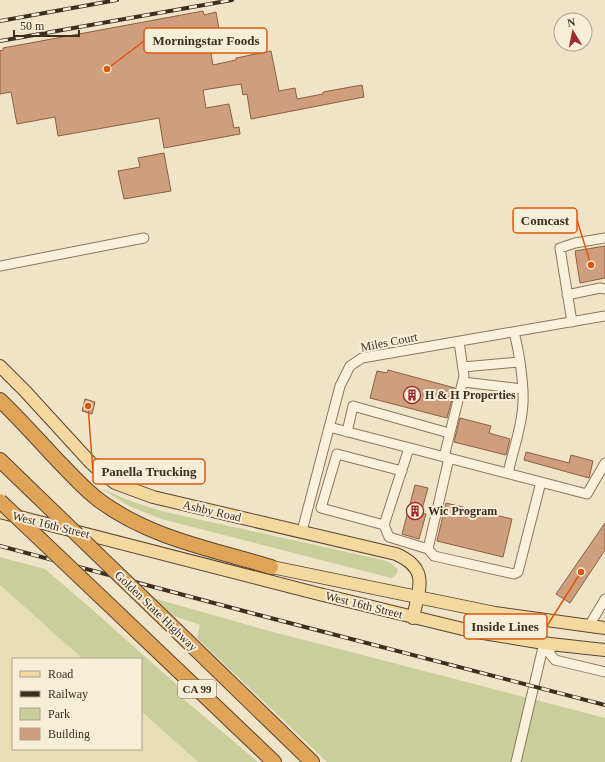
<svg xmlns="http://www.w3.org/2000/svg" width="605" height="762" font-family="'Times New Roman',serif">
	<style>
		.farmland { fill: #e6deb5 }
		.green { fill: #c9cf9b }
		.building { fill: #cf9f7d; stroke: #8d5f41 }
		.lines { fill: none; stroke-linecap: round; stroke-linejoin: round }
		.minor-casing { stroke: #8d765c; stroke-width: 11 }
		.major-casing { stroke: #5b4430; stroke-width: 14 }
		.highway-casing { stroke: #5b4430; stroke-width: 16 }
		.minor { stroke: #faf1dc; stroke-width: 9 }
		.major { stroke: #f3d9a0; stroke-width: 12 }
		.highway { stroke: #e0a458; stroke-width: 14 }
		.rail-casing { stroke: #3d2e20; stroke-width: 4 }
		.rail { stroke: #f7eed8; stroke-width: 2.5; stroke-dasharray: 8; stroke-linecap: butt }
		.highway-bridge-casing { stroke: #5b4430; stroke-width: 16; stroke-linecap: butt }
		.highway-bridge { stroke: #e0a458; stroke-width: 14 }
		.labels { text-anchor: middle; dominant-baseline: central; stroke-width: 4; stroke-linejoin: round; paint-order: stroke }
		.shield { fill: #f7eed8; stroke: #756857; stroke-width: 1 }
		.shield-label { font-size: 11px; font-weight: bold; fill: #3d2e20 }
		.street-label { font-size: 12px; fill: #3d2e20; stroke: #f7eed8 }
		.poi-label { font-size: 12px; font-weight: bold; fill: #3d2e20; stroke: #f7eed8; text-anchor: start }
		.leader { fill: none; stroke: #df570d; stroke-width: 1.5 }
		.callout-dot { fill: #df570d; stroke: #f7eed8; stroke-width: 1.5 }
		.callout { fill: #f7eed8; stroke: #df570d; stroke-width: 1.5 }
		.callout-label { font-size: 13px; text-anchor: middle; font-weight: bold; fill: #3d2e20 }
	</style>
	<rect width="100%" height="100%" fill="#f0e4c8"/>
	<path class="farmland" d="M 0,585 L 83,659 L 13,659 L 13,749 L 141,749 L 141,711 L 198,762 L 0,762 Z"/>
	<path class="green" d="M 102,489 L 131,501 L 161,511 L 383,560 L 393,564 L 398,570 L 396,575 L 391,578 L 161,519 L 129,506 Z
		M 0,557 L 45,569 L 87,605 L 176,684 L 181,697 L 258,762 L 198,762 L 141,711 L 141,659 L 83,659 L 0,585 Z
		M 153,598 L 262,629 L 605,718 L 605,762 L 327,762 L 197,638 L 200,625 L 171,615 Z"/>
	<path class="building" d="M 203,11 L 204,15 L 216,12 L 222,46 L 210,48 L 213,65 L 236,60 L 236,58 L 271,51 L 279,91 L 295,88 L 297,99 L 323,94 L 323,92 L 362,85 L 364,97 L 251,119 L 247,94 L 243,95 L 241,84 L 203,90 L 206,108 L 229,104 L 234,128 L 239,127 L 240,134 L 164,148 L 159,118 L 58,136 L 55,117 L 17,124 L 11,92 L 0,94 L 0,51 L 3,50 L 3,48 Z
		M 164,153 L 171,191 L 124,199 L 118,171 L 140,167 L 138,158 Z
		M 605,246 L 605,278 L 580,283 L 575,251 Z
		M 388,370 L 455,388 L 447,418 L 370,398 L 377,371 L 387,373 Z
		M 85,399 L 95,402 L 92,414 L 82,411 Z
		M 460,418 L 491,426 L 489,433 L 510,439 L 506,455 L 454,442 Z
		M 526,452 L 569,463 L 571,455 L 593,461 L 589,478 L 524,460 Z
		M 415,485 L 428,488 L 421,513 L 426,514 L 419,539 L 402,534 Z
		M 446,503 L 512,519 L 503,557 L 437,541 Z
		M 605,523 L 605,550 L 570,603 L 556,594 Z"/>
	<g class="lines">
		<g class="minor-casing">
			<path id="minor" d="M 0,266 L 144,238
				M 567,295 L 600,288 L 605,289
				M 572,322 L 560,248 L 575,243 L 605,238
				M 463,367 L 519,362
				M 463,382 L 522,389
				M 329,427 L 587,494 L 605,463
				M 347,432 L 353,406 L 449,433
				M 444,457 L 464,376 L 459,342
				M 449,458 L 428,549 L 434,556 L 514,574 L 518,572 L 541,482
				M 402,471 L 337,454 L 321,508 L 384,525 L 409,448
				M 508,473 C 513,450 522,427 523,403 C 524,384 519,351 514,332
				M 384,525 L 389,537 L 428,549
				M 302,531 L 340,386 L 350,366 L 362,358 L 605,316
				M 589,626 L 605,599
				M 550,644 L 550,654 L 555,660 L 605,672
				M 516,762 L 544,643"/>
		</g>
		<g class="major-casing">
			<path id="major" d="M 0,366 L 25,391 L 90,462 L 102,473 L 115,483 L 153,497 L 396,554 C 430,569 419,588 413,618
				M 0,512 L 315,593 L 471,631 L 550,644 L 605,650
				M 262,565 L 495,613 L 605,628"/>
		</g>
		<g class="highway-casing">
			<path id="highway" d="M 0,400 C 21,420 40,442 60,463 C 73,476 85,490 100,501 C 150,538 212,549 271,567
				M 0,460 L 31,490
				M 123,618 L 274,762
				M 178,632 L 312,762"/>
		</g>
		<use href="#minor" class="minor"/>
		<use href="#major" class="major"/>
		<use href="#highway" class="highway"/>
		<g class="rail-casing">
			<path id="rail" d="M 0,21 L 117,0
				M 0,41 L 232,0
				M 0,546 L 255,614 L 605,705"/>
		</g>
		<use href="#rail" class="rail"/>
		<g class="highway-bridge-casing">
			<path id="highway-bridge" d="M 31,490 L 178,632
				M 0,501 L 123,618"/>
		</g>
		<use href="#highway-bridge" class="highway-bridge"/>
	</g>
	<defs>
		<g id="building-ring" transform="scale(0.9)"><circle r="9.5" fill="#f7eed8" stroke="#9e2a2b" stroke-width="1.5"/><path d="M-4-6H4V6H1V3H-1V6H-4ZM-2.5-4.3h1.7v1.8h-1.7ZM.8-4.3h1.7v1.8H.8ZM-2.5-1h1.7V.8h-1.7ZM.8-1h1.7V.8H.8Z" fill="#9e2a2b"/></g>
	</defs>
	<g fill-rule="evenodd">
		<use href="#building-ring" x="412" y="395"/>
		<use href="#building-ring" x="415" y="511"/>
	</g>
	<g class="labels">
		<rect class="shield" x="178" y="680" width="38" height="18" rx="3"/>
		<g class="shield-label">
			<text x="197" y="689">CA 99</text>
		</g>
		<g class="street-label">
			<text transform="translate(389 342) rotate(-11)">Miles Court</text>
			<text transform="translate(212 511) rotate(13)">Ashby Road</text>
			<text transform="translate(51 525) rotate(14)">West 16th Street</text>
			<text transform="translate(364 605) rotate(14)">West 16th Street</text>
			<text transform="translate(156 611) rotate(44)">Golden State Highway</text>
		</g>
		<g class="poi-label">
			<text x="425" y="395">H &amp; H Properties</text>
			<text x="428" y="511">Wic Program</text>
		</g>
	</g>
	<path class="leader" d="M107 69L144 41M591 265L577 220M88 406L93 472M581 572L547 626"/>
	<g class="callout-dot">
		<circle cx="107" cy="69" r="4"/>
		<circle cx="591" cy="265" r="4"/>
		<circle cx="88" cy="406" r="4"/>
		<circle cx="581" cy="572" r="4"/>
	</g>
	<g class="callout">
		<rect x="144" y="28" width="123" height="25" rx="4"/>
		<rect x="513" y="208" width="64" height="25" rx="4"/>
		<rect x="93" y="459" width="112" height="25" rx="4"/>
		<rect x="464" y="614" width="83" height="25" rx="4"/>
	</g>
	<g class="callout-label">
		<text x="206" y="45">Morningstar Foods</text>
		<text x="545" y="225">Comcast</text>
		<text x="149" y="476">Panella Trucking</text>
		<text x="505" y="631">Inside Lines</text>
	</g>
	<rect x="12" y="658" width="130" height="92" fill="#f7eed8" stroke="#ada18e"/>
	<rect x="20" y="671" width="20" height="6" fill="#f3d9a0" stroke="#ada18e"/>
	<text x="48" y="678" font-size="12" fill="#3d2e20">Road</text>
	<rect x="20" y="691" width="20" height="6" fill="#3d2e20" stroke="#ada18e"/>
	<text x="48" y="698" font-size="12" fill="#3d2e20">Railway</text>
	<rect x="20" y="708" width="20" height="12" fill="#c9cf9b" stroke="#ada18e"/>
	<text x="48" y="718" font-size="12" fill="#3d2e20">Park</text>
	<rect x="20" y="728" width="20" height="12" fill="#cf9f7d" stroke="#ada18e"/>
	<text x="48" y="738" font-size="12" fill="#3d2e20">Building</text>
	<g transform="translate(573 32) rotate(350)"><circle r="19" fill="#f7eed8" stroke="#ada18e"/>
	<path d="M0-3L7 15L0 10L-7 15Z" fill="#9e2a2b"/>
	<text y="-6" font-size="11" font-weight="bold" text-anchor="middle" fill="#3d2e20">N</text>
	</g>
	<path d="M14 30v6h65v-6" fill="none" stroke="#3d2e20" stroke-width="2"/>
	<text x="20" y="30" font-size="12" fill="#3d2e20" stroke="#f7eed8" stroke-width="3" paint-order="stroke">50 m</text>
</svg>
